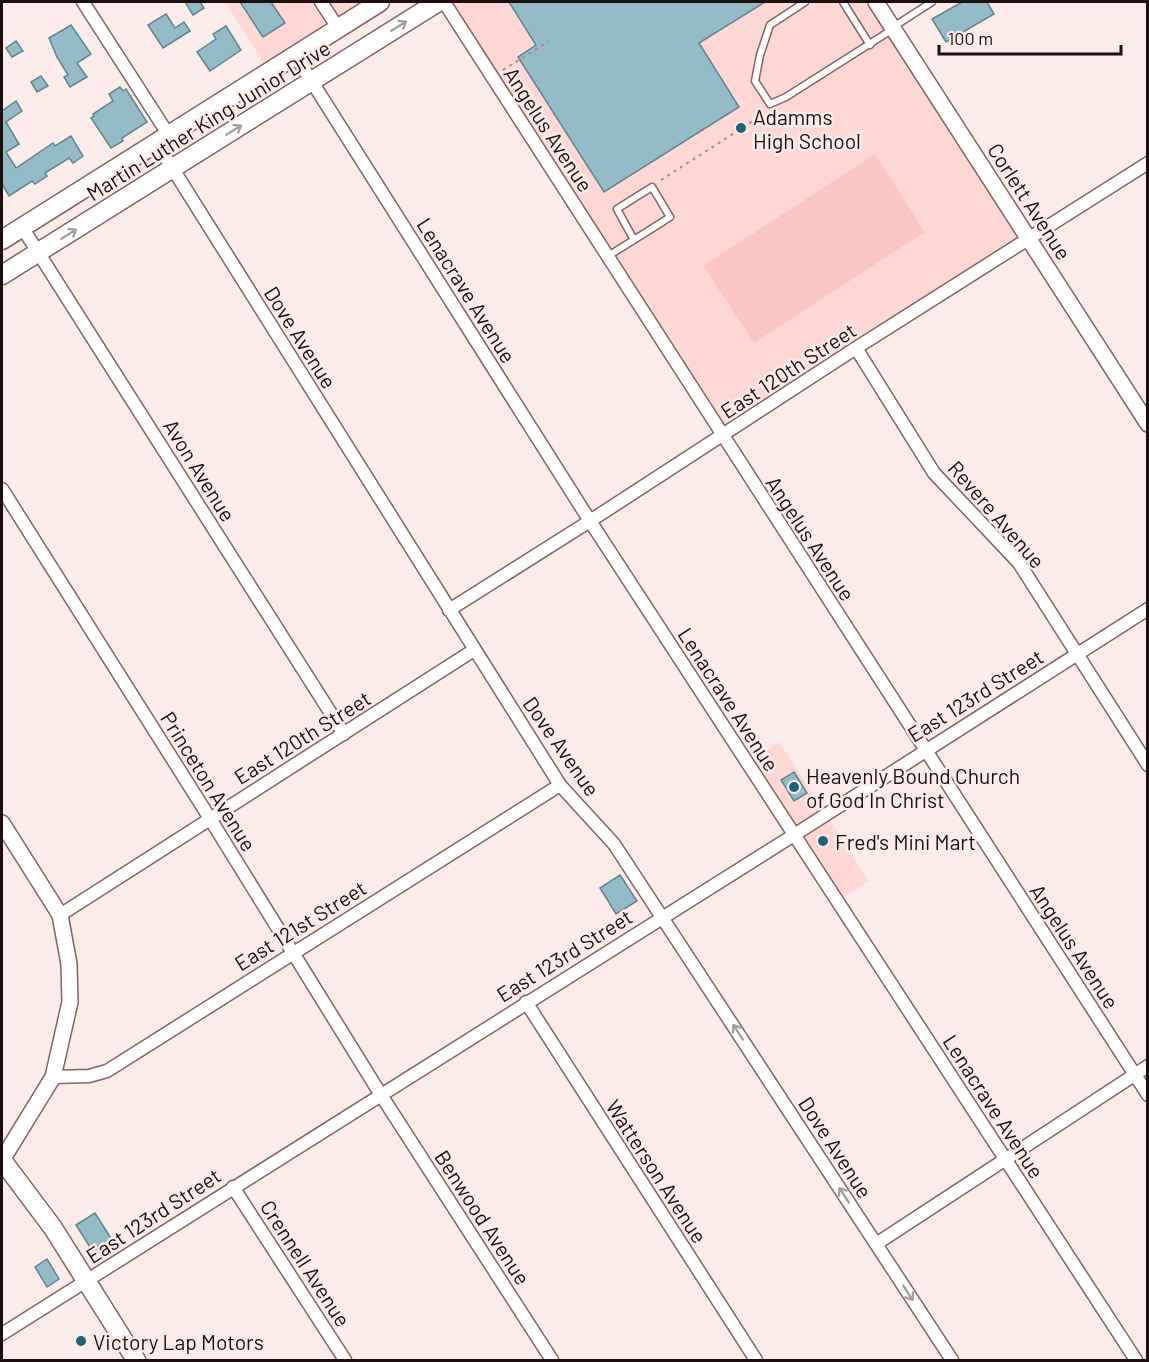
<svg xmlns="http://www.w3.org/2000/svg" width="1149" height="1362" font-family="Barlow,sans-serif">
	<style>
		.built { fill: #ffd8d5 }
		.green { fill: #fbc6c2 }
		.building { fill: #94bbc8; stroke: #608592; stroke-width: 1.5 }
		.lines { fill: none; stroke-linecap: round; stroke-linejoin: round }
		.service-casing { stroke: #856360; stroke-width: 9 }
		.minor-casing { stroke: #856360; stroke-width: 15 }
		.tertiary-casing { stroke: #856360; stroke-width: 18 }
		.secondary-casing { stroke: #856360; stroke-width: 21 }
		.path { stroke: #9e8f8d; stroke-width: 2; stroke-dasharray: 3 4.5; stroke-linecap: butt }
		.service { stroke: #fff; stroke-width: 6 }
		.minor { stroke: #fff; stroke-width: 12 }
		.tertiary { stroke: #fff; stroke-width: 15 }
		.secondary { stroke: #fff; stroke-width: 18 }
		.oneway { stroke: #a49f9f }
		.poi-dot { fill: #206276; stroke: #fbebe9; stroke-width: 2 }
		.labels { text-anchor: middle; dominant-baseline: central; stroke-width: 5; stroke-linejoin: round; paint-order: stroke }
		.poi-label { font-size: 21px; fill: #1c0f0e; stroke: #fbebe9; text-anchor: start }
		.street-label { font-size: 21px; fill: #1c0f0e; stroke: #fbebe9 }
	</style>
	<rect width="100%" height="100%" fill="#fbebe9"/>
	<path class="built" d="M 225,2 L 380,2 L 269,71 Z
		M 444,2 L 876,2 L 1029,240 L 722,436 Z
		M 779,742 L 869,881 L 837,901 L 747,763 Z"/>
	<path class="green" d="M 875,154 L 925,232 L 754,343 L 703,266 Z"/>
	<path class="building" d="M 185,2 L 200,2 L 204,8 L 193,15 Z
		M 240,2 L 271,2 L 285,23 L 263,37 Z
		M 509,2 L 765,2 L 699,43 L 739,107 L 604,192 L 518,57 L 536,45 Z
		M 962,2 L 987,2 L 994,14 L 946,42 L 932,19 Z
		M 166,14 L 175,28 L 184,22 L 190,31 L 163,48 L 148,25 Z
		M 71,25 L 91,54 L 77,63 L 87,77 L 70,87 L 64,77 L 68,75 L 57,57 L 49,38 Z
		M 226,26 L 241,50 L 210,71 L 197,52 L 216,39 L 213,34 Z
		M 16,41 L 23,51 L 12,57 L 6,48 Z
		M 41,76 L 48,86 L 37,92 L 31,82 Z
		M 120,87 L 123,91 L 126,89 L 147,122 L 122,138 L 123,141 L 111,148 L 91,118 L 94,116 L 93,114 L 113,101 L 109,94 Z
		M 16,101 L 22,111 L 6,122 L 19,144 L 6,152 L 16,168 L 53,143 L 55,146 L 71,136 L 83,156 L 73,163 L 69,158 L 45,173 L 47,176 L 35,184 L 32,181 L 9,196 L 2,184 L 2,111 Z
		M 794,772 L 807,793 L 794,801 L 781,780 Z
		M 620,875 L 637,901 L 616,914 L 600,888 Z
		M 95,1213 L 114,1243 L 95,1255 L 76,1225 Z
		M 47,1259 L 59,1279 L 47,1287 L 35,1267 Z"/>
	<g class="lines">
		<g class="service-casing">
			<path id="service" d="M 805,2 L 770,25 L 760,55 L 755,81 L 770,104 L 786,97 L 893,29
				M 843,2 L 870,45
				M 893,27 L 932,2
				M 608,256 C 629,243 650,230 670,217 L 652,187 L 617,209 L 634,240"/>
		</g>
		<g class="minor-casing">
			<path id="minor" d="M 83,2 L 168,134
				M 321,2 L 338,28
				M 444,2 L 1148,1095
				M 295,55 L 590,521 L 1136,1360
				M 156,142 L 560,785 L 614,844 L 952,1360
				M 22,227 L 344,734
				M 856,348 L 934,473 L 1019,563 L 1148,765
				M 2,489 L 204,809 L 381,1095 L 552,1360
				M 449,610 L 590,521 L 856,348 L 1148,163
				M 60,915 L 474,650
				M 526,1002 L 756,1360
				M 53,1077 L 89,1076 L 107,1071 L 560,785
				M 233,1187 L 345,1360
				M 876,1244 L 1148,1066
				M 2,1334 L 794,835 L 1148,609"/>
		</g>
		<g class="tertiary-casing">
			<path id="tertiary" d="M 876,2 L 1148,424
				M 2,823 L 60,915 L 69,964 L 70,1002 L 53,1077 L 2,1160"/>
		</g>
		<g class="secondary-casing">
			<path id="secondary" d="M 2,240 L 380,2
				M 2,275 L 438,2
				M 2,1160 L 53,1228 L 136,1360"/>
		</g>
		<path class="path" d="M 503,70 L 549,41
			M 661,180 L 761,116"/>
		<use href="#service" class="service"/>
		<use href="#minor" class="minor"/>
		<use href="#tertiary" class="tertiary"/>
		<use href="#secondary" class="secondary"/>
	</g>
	<defs><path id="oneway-shaft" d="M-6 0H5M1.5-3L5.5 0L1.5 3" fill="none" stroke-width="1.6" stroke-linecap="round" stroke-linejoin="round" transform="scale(1.5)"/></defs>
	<g class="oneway">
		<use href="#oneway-shaft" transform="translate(399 26) rotate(-32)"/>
		<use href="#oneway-shaft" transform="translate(234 130) rotate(-32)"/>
		<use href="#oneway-shaft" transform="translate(69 234) rotate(-32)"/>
		<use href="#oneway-shaft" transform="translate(738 1032) rotate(-123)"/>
		<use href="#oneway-shaft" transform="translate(844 1195) rotate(-123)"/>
		<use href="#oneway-shaft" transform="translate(908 1293) rotate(57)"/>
	</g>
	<g class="poi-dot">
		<circle cx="741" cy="128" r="6"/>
		<circle cx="794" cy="787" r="6"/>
		<circle cx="823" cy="841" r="6"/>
		<circle cx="81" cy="1341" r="6"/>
	</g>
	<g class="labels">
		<g class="poi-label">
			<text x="753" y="116">Adamms<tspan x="753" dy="24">High School</tspan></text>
			<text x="806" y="775">Heavenly Bound Church<tspan x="806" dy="24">of God In Christ</tspan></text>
			<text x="835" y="841">Fred's Mini Mart</text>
			<text x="93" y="1341">Victory Lap Motors</text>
		</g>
		<g class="street-label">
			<text transform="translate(208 120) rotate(-32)">Martin Luther King Junior Drive</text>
			<text transform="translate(549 129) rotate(57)">Angelus Avenue</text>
			<text transform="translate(1030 201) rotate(57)">Corlett Avenue</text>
			<text transform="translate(467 290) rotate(58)">Lenacrave Avenue</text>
			<text transform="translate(301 337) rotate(58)">Dove Avenue</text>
			<text transform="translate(788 370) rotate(-33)">East 120th Street</text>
			<text transform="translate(200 470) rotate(58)">Avon Avenue</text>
			<text transform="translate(997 514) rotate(49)">Revere Avenue</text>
			<text transform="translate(811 538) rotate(57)">Angelus Avenue</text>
			<text transform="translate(975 695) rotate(-32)">East 123rd Street</text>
			<text transform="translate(729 699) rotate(57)">Lenacrave Avenue</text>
			<text transform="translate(302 737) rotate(-32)">East 120th Street</text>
			<text transform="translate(562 746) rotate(55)">Dove Avenue</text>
			<text transform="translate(209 781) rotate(58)">Princeton Avenue</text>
			<text transform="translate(300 925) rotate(-32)">East 121st Street</text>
			<text transform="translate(1075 946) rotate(57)">Angelus Avenue</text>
			<text transform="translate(564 955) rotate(-32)">East 123rd Street</text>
			<text transform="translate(994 1106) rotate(57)">Lenacrave Avenue</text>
			<text transform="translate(836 1147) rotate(57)">Dove Avenue</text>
			<text transform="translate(657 1171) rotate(57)">Watterson Avenue</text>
			<text transform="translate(153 1215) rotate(-33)">East 123rd Street</text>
			<text transform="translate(483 1217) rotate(57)">Benwood Avenue</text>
			<text transform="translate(306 1263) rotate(57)">Crennell Avenue</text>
		</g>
	</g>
	<rect width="1149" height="1362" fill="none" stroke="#1c0f0e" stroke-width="6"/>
	<path d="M939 45v9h182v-9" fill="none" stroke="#1c0f0e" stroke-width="3"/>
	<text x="948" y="45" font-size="18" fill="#1c0f0e" stroke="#fbebe9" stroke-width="4.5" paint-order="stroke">100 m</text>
</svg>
